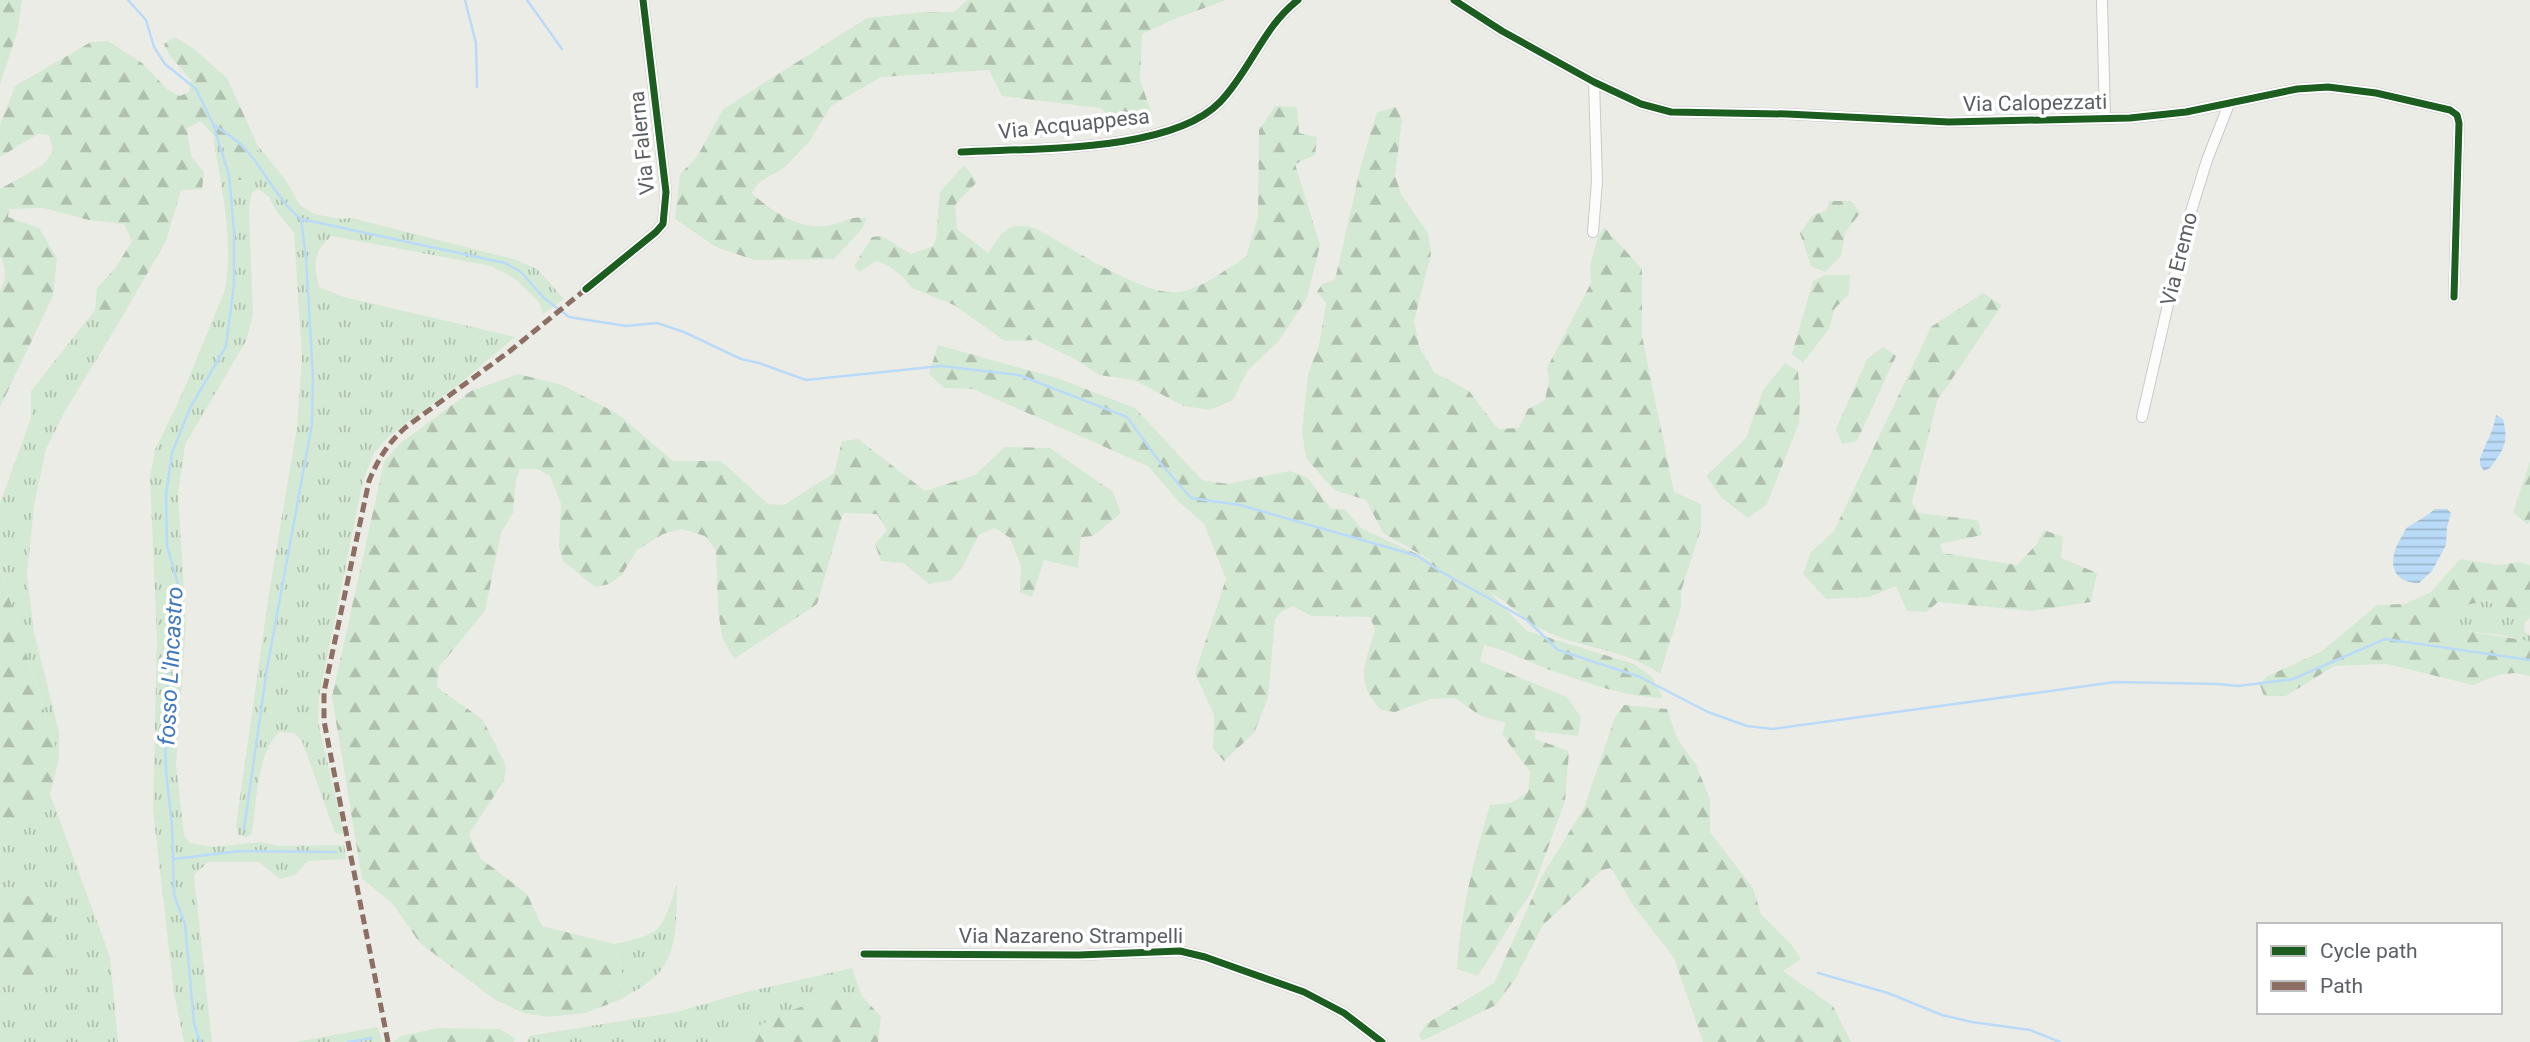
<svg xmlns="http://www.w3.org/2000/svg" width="2530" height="1042" font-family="Roboto,sans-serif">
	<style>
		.grass { fill: url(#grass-tufts) }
		.forest { fill: url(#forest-firs) }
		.water { fill: url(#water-rules) }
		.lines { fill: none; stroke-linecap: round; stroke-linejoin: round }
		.stream { stroke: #badbf8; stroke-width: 2.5 }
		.street-casing { stroke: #c9c9c9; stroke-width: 12 }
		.street { stroke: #fcfcfb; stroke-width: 10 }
		.quiet { stroke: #8d6e63; stroke-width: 5; stroke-dasharray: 10 5; stroke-linecap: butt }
		.cycleway-casing { stroke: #fff; stroke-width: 11 }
		.cycleway { stroke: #1b5e20; stroke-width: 7 }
		.labels { text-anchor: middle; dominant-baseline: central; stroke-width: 7; stroke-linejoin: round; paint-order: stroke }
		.street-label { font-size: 21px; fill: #5c6065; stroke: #fff }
		.water-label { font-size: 23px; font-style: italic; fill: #4078bd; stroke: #fff }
	</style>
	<defs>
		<pattern id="grass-tufts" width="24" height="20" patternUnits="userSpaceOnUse" patternTransform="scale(1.75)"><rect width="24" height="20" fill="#d4e9d3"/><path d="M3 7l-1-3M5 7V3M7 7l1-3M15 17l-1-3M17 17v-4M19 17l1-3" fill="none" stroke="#afc0af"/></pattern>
		<pattern id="forest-firs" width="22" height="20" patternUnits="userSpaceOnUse" patternTransform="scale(1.75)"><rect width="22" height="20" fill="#d4e9d3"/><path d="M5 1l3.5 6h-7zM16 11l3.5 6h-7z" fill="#afc0af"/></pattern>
		<pattern id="water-rules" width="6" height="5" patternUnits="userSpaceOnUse" patternTransform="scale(1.75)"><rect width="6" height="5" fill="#badbf8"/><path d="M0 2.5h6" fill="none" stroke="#9ab5cc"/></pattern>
	</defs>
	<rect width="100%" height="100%" fill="#ecece7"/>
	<path class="grass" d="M 213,136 L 225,149 L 235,180 L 250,180 L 258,146 L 285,179 L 300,205 L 314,214 L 341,219 L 352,218 L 517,260 L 537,269 L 564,299 L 543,314 L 539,302 L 514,278 L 491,266 L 332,236 C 312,252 314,264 319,287 L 344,297 L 515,337 L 458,385 L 388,437 L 374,453 L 363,481 L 319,697 L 318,722 L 344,834 L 335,833 L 302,741 L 294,733 L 280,732 C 257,750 256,806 252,834 L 246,837 L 238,835 L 236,825 L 269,593 L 297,427 L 302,357 L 294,233 L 276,211 L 269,197 L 258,189 L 252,192 L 249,208 L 253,315 L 246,341 L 185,445 L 178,494 L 186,623 L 176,765 L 184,835 L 190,843 L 212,847 L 261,842 L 280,846 L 344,845 L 346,859 L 308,861 L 295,875 L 280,879 L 259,862 L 208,862 L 194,875 L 212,1042 L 184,1042 L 174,994 L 153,810 L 157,640 L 150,478 L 155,450 L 182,394 L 225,290 C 234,238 221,187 213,136 Z
		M 95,310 L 107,323 L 118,324 L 64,413 L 46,449 L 34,506 L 27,575 L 34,632 L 59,732 L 59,759 L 0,568 L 0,503 L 31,418 L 31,391 Z
		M 2486,601 L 2502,607 L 2530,609 L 2530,618 L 2525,622 L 2524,631 L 2530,636 L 2530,642 L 2502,635 L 2456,630 L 2435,621 L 2435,611 Z
		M 50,794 L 110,957 L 118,1042 L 0,1042 L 0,978 L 42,978 L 42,901 L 0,886 L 0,837 L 38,811 Z
		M 677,885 C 676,919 680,958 650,981 C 640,989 628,995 617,1001 L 623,976 L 614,944 C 663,934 660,932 677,885 Z
		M 852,968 L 862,996 L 840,994 L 725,1042 L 527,1042 L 529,1036 L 677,1012 L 742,993 Z
		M 377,1027 L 383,1042 L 296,1042 Z"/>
	<path class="forest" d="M 0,0 L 22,0 L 18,29 L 0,85 Z
		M 967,0 L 1226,0 L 1172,20 L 1142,34 L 1140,80 L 1152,114 L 1117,122 L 1100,108 L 1002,96 L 989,70 L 881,77 L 831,106 L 809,142 L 784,168 L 761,181 L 751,193 C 771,210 796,229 825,226 C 840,224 851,215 867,218 L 862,229 L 834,259 L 754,260 L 716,247 L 675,219 L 680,174 L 697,157 L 723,109 L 867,18 L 923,12 L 954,12 Z
		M 174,37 L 193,48 L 227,78 L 258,146 L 250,180 L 235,180 L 225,149 L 201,121 L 187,128 L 191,156 L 204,172 L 202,189 L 181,190 L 166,241 L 118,324 L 107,323 L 95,310 L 97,288 L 116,267 L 132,241 L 124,224 L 89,220 L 43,208 L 9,209 L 8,217 L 39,228 L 57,258 L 53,296 L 0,407 L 0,291 C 6,280 7,267 0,256 L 0,189 L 43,165 L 53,151 L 49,135 L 38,134 L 0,157 L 0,125 L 15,86 L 91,42 L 108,41 L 142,63 L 167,89 L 180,96 L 189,92 L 191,80 L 169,55 L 164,44 Z
		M 1275,106 L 1297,107 L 1299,133 L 1317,137 L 1315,155 L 1295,164 L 1320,245 L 1307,298 L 1278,342 L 1248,370 L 1233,400 L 1210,410 L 1184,406 L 1134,380 L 1099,375 L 1075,359 L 1036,340 L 1005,341 L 954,305 L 912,288 L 902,276 L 887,265 L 876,261 L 859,272 L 854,266 L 872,237 L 882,236 L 911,254 L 933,246 L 936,238 L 940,192 L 964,165 L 977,182 L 955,205 L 957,229 L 988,253 C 1003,232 1005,221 1035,228 C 1067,245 1144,297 1178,292 C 1202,289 1226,269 1246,257 L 1258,216 L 1259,130 Z
		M 1396,107 L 1402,120 L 1395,176 L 1402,196 L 1428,233 L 1431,254 L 1414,321 L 1419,346 L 1434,372 L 1469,391 L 1498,429 L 1519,428 L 1528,409 L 1545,400 L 1549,379 L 1547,368 L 1591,283 L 1590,267 L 1598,236 L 1605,228 L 1642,269 L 1642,336 L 1674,492 L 1701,504 L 1701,529 L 1681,591 L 1681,607 L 1660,674 C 1626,649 1581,649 1543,630 C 1524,621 1510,602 1490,593 L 1527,631 L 1634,664 L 1652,677 L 1663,698 C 1627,697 1590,684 1556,672 C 1532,664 1510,651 1484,645 L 1480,661 L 1567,697 L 1581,717 L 1578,736 L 1535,731 L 1535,739 L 1569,751 L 1565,801 L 1533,889 L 1478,976 L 1457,969 C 1460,914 1474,858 1490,805 L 1511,803 L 1528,792 L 1530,772 L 1502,734 L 1506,723 L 1481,716 L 1455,698 L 1430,699 L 1395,712 L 1381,710 C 1353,681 1366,663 1375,629 L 1370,617 L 1311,616 L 1293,606 L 1281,612 L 1275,620 L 1268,698 L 1254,733 L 1224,761 L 1213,749 L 1214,715 L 1195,673 L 1226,579 L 1204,524 L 1178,501 L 1148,466 L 973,389 L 944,388 L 929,374 L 938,345 L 1057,378 L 1135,408 L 1202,480 L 1228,484 L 1289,471 L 1308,478 L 1331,509 L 1345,509 L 1361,528 L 1434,562 L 1383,533 L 1366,500 L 1334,490 L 1306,458 L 1302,431 L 1308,374 L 1319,345 L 1326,303 L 1317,292 L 1322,284 L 1335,280 L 1361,165 L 1377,112 Z
		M 1829,201 L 1851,201 L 1860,213 L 1845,233 L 1841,256 L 1825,272 L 1811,266 L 1800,233 L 1812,216 L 1827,210 Z
		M 1825,275 L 1850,275 L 1849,294 L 1835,308 L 1829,329 L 1803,363 L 1792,354 L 1813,281 Z
		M 1983,293 L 2002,305 L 1937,401 L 1912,502 L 1918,513 L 1978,520 L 1982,535 L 1940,544 L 1943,553 L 2017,565 L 2036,545 L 2044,530 L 2063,537 L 2061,558 L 2097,573 L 2091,602 L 2032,611 L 1938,602 L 1926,612 L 1907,611 L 1896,586 L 1869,597 L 1826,599 L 1803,574 L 1811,552 L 1834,531 L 1931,327 Z
		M 1883,347 L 1896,356 L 1857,441 L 1842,444 L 1836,429 L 1867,359 Z
		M 1785,363 L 1798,371 L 1800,394 L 1799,423 L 1767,504 L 1748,518 L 1722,498 L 1706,476 L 1746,438 L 1763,390 Z
		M 518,374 L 562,385 L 618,414 L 673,461 L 721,461 L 768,504 L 784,505 L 834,473 L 842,441 L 858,439 L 925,491 L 975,475 L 1005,447 L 1050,448 L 1113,492 L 1121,513 L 1093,536 L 1081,537 L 1078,568 L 1044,560 L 1032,597 L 1020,592 L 1021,566 L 1010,538 L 995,528 L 979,535 L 962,568 L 952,580 L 929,584 L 903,563 L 881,561 L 875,544 L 887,530 L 877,514 L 843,513 L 817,604 L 734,659 L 722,637 L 718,609 L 716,551 L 705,536 L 682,529 L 663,534 L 637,550 L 621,576 L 609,584 L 595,587 L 563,561 L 559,547 L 561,504 L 550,476 L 537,469 L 520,469 L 516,480 L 513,513 L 501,533 L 485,611 L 439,667 L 437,687 L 483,720 L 506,766 L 504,781 L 469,834 L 480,858 L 527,894 L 542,926 L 614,944 L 623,976 L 617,1001 L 585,1013 L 548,1017 L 523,1013 L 494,999 L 420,943 L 392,903 L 362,879 L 332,697 L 384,462 L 398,445 L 471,391 Z
		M 2530,461 L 2530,522 L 2527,524 L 2513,513 Z
		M 2460,559 L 2500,565 L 2519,562 L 2530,565 L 2530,609 L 2502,607 L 2486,601 L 2436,611 L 2435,620 C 2464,635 2499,634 2530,642 L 2530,676 L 2514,673 L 2498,675 L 2473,685 L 2387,664 L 2334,666 L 2286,696 L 2264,696 L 2260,685 L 2266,677 L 2322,651 L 2377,605 L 2405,604 L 2431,592 Z
		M 0,568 L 59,759 L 50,794 L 38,811 L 0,837 Z
		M 1624,705 L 1667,709 L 1677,738 L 1696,765 L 1710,799 L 1710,832 L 1753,888 L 1761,914 L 1791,944 L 1801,959 L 1783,971 L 1833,1006 L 1851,1042 L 1703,1042 L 1674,958 L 1633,905 L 1611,868 L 1602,870 L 1543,925 L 1517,976 L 1496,1005 L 1422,1041 L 1419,1035 L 1426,1024 L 1494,983 L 1542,876 L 1584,808 L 1615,717 Z
		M 0,886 L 42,901 L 63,943 L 42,978 L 0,978 Z
		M 840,994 L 862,996 L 881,1017 L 878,1042 L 725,1042 L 789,1011 Z
		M 438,1028 L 500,1029 L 515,1038 L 514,1042 L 393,1042 L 401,1036 Z"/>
	<path class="water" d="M 2496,415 L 2503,419 C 2507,435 2507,445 2497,458 C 2492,465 2492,468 2484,471 L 2480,465 L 2480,458 L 2493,428 Z
		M 2435,509 L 2447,509 L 2451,513 L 2447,527 L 2446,545 L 2432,571 L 2419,583 C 2387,582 2389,556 2402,536 C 2405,532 2404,530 2408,527 C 2417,521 2427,516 2435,509 Z"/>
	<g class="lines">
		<path class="stream" d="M 128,0 L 146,20 L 154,47 L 165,64 L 196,89 L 213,124 L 229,175 L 234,230 L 234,285 L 226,346 L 190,408 L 172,453 L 166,495 L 167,546 L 179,588 L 171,630 L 165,723 L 166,772 L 172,825 L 174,895 L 185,924 L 194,1023 L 200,1042
			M 465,0 L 476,43 L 477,87
			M 527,0 L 562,49
			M 213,124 C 224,132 238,140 247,151 C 266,172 278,201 301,219 L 505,263 L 521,272 L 544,298 L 569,317 L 626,326 L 657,323 L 684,332 L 741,359 L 759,363 L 806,380 L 941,366 L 1019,375 L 1127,417 L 1162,465 L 1191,498 L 1240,505 L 1418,556 L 1438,570 L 1527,620 L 1558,650 L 1640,677 L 1708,712 L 1747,726 L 1773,729 L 2115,682 L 2218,684 L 2238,686 L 2293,679 L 2385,639 L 2530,660
			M 244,829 L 267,669 L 312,424 L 313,377 L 306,258 L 301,219
			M 173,859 L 240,851 L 336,852
			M 1818,973 L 1888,993 L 1942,1015 L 1972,1022 L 2030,1030 L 2060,1042
			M 348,1042 L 372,1038"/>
		<g class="street-casing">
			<path id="street" d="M 1454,0 L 1502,31 L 1594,82 L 1641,104 L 1671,112 L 1787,114 L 1949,122 L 2130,118 L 2186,112 L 2297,89 L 2328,87 L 2376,93 L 2450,110 L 2457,115 L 2459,123 L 2454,297
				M 2102,0 L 2105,119
				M 961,152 C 1030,148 1171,153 1220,102 C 1250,71 1263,27 1298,0
				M 1593,232 L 1597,181 L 1594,82
				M 586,289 L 656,232 L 663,224 L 666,192 L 643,0
				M 2142,417 L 2185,231 L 2207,160 L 2229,104
				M 864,954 L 1079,955 L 1180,951 L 1205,957 L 1304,992 L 1344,1013 L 1382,1042"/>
		</g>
		<use href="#street" class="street"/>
		<path class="quiet" d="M 388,1042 L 329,747 L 324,721 L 324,692 L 369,481 C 378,459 388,443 406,427 L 510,351 L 586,289"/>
		<g class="cycleway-casing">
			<path id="cycleway" d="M 1454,0 L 1502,31 L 1594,82 L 1641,104 L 1671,112 L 1787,114 L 1949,122 L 2130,118 L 2186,112 L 2297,89 L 2328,87 L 2376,93 L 2450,110 L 2457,115 L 2459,123 L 2454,297
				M 961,152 C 1030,148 1171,153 1220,102 C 1250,71 1263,27 1298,0
				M 586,289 L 656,232 L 663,224 L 666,192 L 643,0
				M 864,954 L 1079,955 L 1180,951 L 1205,957 L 1304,992 L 1344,1013 L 1382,1042"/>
		</g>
		<use href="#cycleway" class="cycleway"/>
	</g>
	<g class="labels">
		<g class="street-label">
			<text transform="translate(2035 103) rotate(-1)">Via Calopezzati</text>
			<text transform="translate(1074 124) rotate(-6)">Via Acquappesa</text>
			<text transform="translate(642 143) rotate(-96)">Via Falerna</text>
			<text transform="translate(2179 259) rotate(-76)">Via Eremo</text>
			<text x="1071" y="936">Via Nazareno Strampelli</text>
		</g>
		<g class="water-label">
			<text transform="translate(171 666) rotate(-87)">fosso L'Incastro</text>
		</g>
	</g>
	<rect x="2257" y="923" width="245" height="91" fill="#ffffff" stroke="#bebfc1" stroke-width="2"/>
	<rect x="2271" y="946" width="35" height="10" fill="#1b5e20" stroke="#bebfc1" stroke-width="2"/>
	<text x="2320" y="958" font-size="21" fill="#5c6065">Cycle path</text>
	<rect x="2271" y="981" width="35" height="10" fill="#8d6e63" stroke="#bebfc1" stroke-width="2"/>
	<text x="2320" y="993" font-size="21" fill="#5c6065">Path</text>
</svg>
